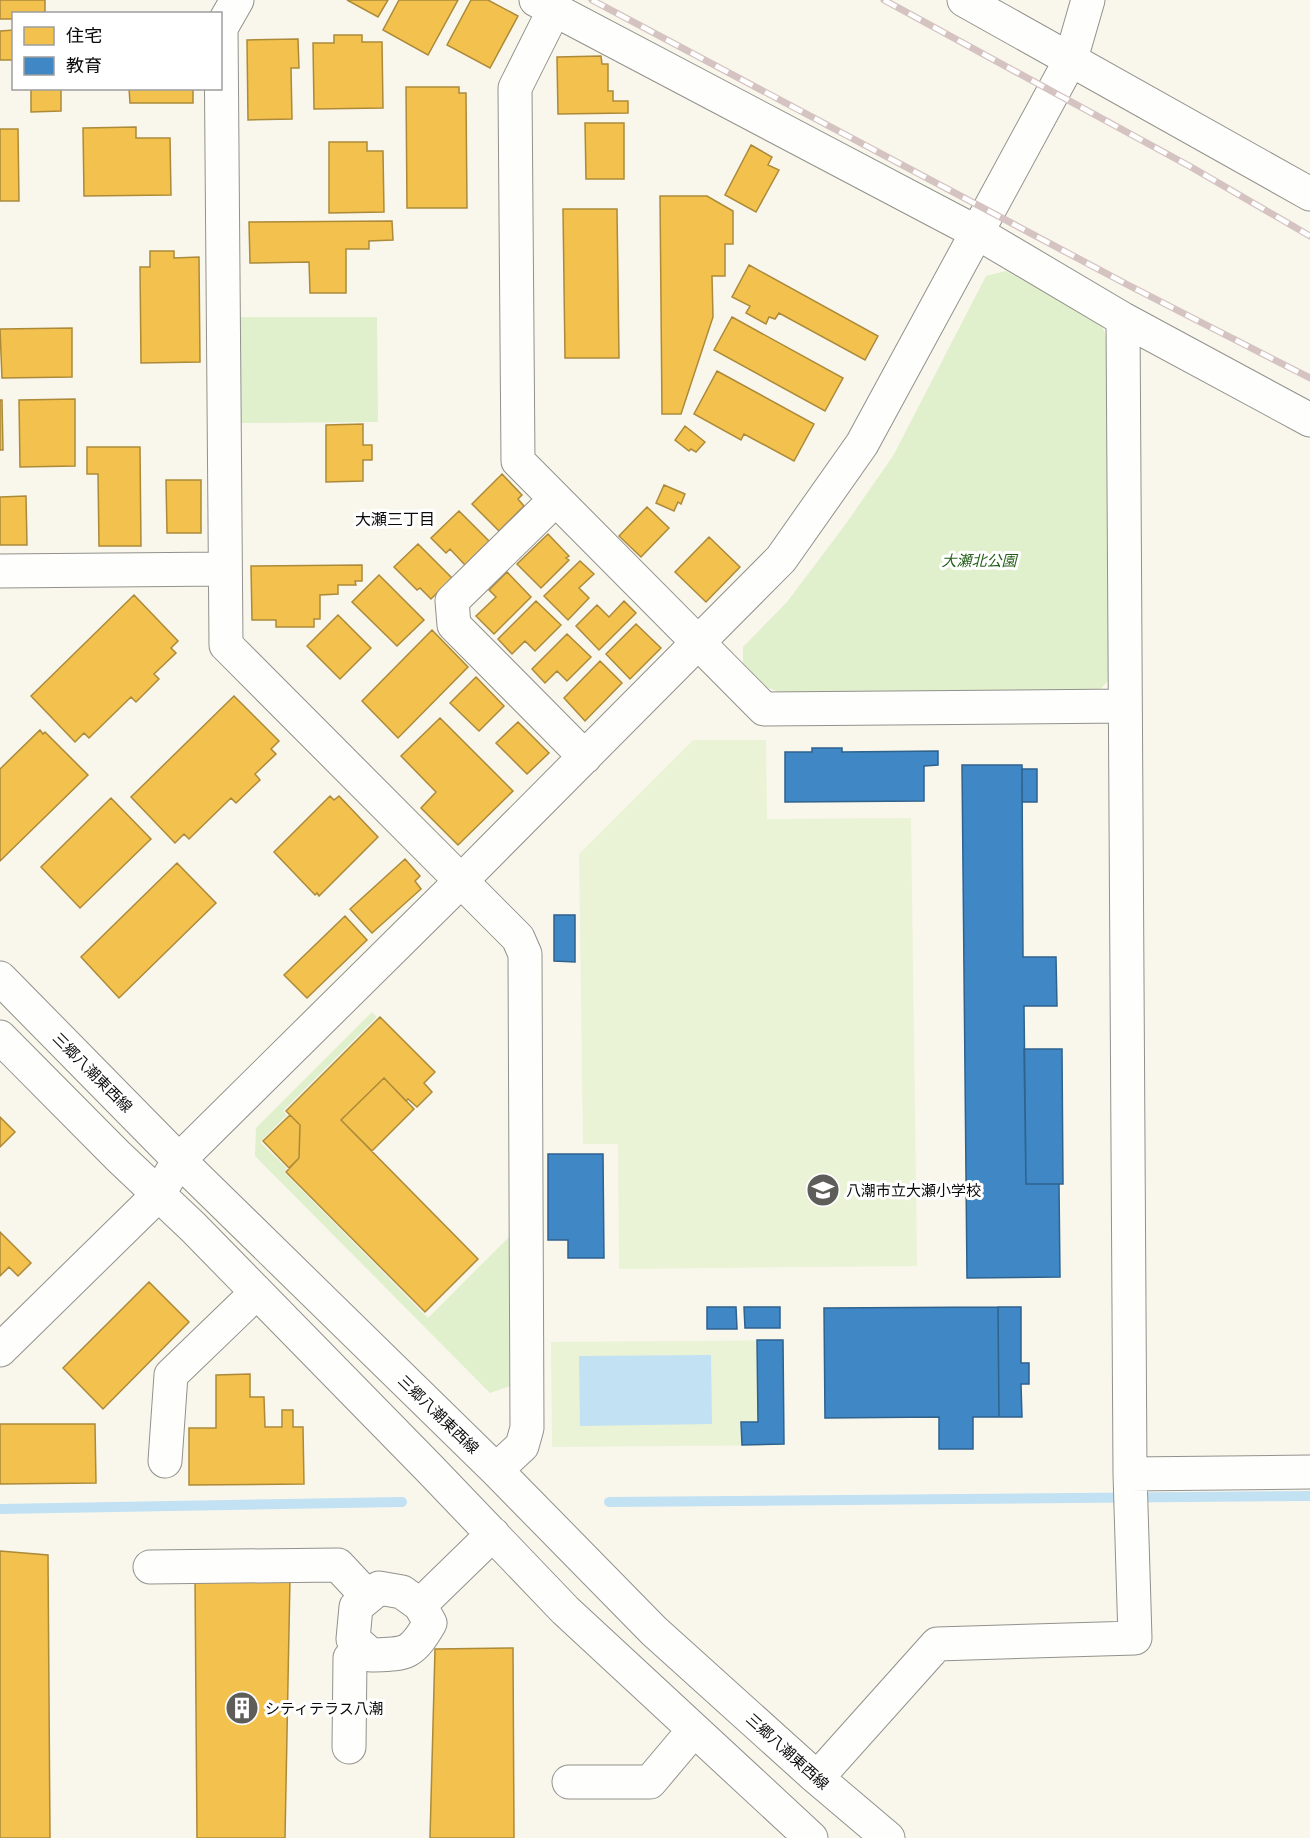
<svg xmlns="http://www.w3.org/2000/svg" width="1310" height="1838" font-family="'PT Serif','Noto Sans JP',serif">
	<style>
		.green { fill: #e0efcc }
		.pitch { fill: #eaf3d5 }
		.water { fill: #c2e1f3 }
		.homes { fill: #f2c14e; stroke: #ac8a3a; stroke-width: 1.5 }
		.schools { fill: #3f88c5; stroke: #2f628d; stroke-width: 1.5 }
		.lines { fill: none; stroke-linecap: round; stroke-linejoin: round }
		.stream { stroke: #c2e1f3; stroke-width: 10 }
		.minor-casing { stroke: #92918c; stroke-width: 35 }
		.minor { stroke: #fefefc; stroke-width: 33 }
		.rail-casing { stroke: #d5c3c2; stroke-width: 7 }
		.rail { stroke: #fff; stroke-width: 4.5; stroke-dasharray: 14; stroke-linecap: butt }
		.labels { text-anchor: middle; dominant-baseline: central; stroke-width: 6; stroke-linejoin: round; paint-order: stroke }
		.park-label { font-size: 15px; font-style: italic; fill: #27601b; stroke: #fff }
		.street-label { font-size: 15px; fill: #0a0a0a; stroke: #fff }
		.poi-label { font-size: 15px; fill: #0a0a0a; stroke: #fff; text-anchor: start }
		.neighbourhood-label { font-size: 16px; fill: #0a0a0a; stroke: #fff }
	</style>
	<rect width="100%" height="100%" fill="#f9f7ec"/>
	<path class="green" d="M 1006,271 L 1101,323 L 1108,342 L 1111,678 L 1100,689 L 782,693 L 766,687 L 743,664 L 743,647 L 787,602 L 845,525 L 893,456 L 986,276 Z
		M 238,317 L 377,317 L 378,422 L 239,423 Z
		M 372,1012 L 377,1017 L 283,1111 L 287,1115 L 260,1142 L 287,1168 L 284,1172 L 428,1318 L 509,1237 L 510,1386 L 490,1393 L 255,1156 L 256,1128 Z"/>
	<path class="pitch" d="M 693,740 L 766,740 L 767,819 L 911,818 L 917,1266 L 619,1269 L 618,1144 L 583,1144 L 579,854 Z
		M 783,1340 L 784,1445 L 552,1447 L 551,1342 Z"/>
	<path class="water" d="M 711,1355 L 712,1424 L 580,1426 L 579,1356 Z"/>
	<path class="homes" d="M 0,0 L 45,0 L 45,14 L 14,14 L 14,19 L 0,19 Z
		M 347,0 L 388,0 L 378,17 Z
		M 399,0 L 458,0 L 428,55 L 383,30 Z
		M 471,0 L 488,0 L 518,16 L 490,68 L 447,45 Z
		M 14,30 L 14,60 L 0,60 L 0,31 Z
		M 334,35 L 362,35 L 362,42 L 382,42 L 383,108 L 314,109 L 313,43 L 334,43 Z
		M 298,39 L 299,68 L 291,68 L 292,119 L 248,120 L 247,40 Z
		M 601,56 L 602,64 L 608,64 L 608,91 L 613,91 L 613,101 L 628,101 L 628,113 L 558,114 L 557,57 Z
		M 406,87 L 459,87 L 459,93 L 466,93 L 467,208 L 407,208 Z
		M 31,88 L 61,88 L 61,111 L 31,112 Z
		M 129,88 L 193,88 L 193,103 L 130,103 Z
		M 585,123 L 624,123 L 624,179 L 586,179 Z
		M 136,127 L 136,138 L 170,138 L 171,195 L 84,196 L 83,128 Z
		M 0,129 L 18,129 L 19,201 L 0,201 Z
		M 329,142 L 367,142 L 367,151 L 383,151 L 384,212 L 329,213 Z
		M 751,145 L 772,157 L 768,165 L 779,170 L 756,212 L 725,195 Z
		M 660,196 L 707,196 L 733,211 L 733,244 L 725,244 L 725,276 L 712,276 L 713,317 L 681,414 L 662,414 Z
		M 563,209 L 617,209 L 619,358 L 565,358 Z
		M 392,221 L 393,240 L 369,241 L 369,249 L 346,249 L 346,293 L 310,293 L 309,262 L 250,263 L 249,222 Z
		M 150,251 L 174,251 L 174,258 L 199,257 L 200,362 L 141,363 L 140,267 L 150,267 Z
		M 749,265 L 878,336 L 865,360 L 779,313 L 775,319 L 769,317 L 766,324 L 746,313 L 750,306 L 732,297 Z
		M 732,317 L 843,378 L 825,411 L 714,350 Z
		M 72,328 L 72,377 L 2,378 L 0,329 Z
		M 717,371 L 814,424 L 794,461 L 744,434 L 741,440 L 694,414 Z
		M 75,399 L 75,466 L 20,467 L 19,400 Z
		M 0,400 L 2,400 L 3,450 L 0,450 Z
		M 363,424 L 363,445 L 372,445 L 372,460 L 363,460 L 363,481 L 326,482 L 326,425 Z
		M 685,426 L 705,442 L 696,452 L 691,449 L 689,451 L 675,440 Z
		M 87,447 L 140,447 L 141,546 L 99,546 L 98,474 L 87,474 Z
		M 502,474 L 522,495 L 518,499 L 524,506 L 499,531 L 472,504 Z
		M 166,480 L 201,480 L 201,533 L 167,533 Z
		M 664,485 L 685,494 L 681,504 L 678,502 L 674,511 L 656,503 Z
		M 26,496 L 27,545 L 0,545 L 0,497 Z
		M 647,507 L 669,528 L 641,557 L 619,536 Z
		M 459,511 L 489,541 L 465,565 L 450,549 L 446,553 L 431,538 Z
		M 548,534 L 569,556 L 566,558 L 569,560 L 541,588 L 517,564 Z
		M 709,537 L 740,567 L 706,602 L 675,572 Z
		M 418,544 L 452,578 L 431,599 L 420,588 L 417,590 L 394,567 Z
		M 580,561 L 594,574 L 579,588 L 589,598 L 568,620 L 544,596 Z
		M 362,565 L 362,581 L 355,581 L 356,585 L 338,585 L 338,594 L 320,595 L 320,619 L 314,619 L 314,627 L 276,627 L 276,620 L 252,620 L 251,566 Z
		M 507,572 L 531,597 L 494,634 L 476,616 L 496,597 L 489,590 Z
		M 379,575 L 424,620 L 397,646 L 352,602 Z
		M 134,595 L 178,641 L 171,648 L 176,653 L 154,674 L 159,679 L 136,702 L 131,697 L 89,738 L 84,733 L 75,742 L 31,696 Z
		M 536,601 L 561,625 L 535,651 L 525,641 L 512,654 L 498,639 Z
		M 624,601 L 636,613 L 599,650 L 576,626 L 597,605 L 609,617 Z
		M 338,615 L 371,648 L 340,679 L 307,646 Z
		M 636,624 L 661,648 L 630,679 L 606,654 Z
		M 432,630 L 468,667 L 398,738 L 362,701 Z
		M 567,634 L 591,657 L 567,681 L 557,671 L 545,683 L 532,669 Z
		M 600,661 L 622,683 L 585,721 L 564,698 Z
		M 476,677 L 504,706 L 479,731 L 450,703 Z
		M 234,696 L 279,741 L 271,749 L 276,754 L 255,774 L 260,780 L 236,803 L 231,798 L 189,839 L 184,834 L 175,843 L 131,797 Z
		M 440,718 L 513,791 L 458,845 L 421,808 L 436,792 L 401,756 Z
		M 518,722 L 549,753 L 527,774 L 496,743 Z
		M 40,730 L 43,734 L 45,732 L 88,775 L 0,861 L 0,769 Z
		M 330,796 L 334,800 L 339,796 L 378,837 L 319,896 L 317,893 L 315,895 L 274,852 Z
		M 111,798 L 151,839 L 80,908 L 41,867 Z
		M 405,859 L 420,876 L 415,881 L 421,889 L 372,933 L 350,909 Z
		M 177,863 L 216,903 L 119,998 L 81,957 Z
		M 345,916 L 367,940 L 307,998 L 284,975 Z
		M 380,1017 L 435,1072 L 424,1083 L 432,1092 L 417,1107 L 408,1099 L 406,1101 L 384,1078 L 341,1120 L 478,1259 L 425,1312 L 286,1172 L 299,1158 L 300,1125 L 286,1111 Z
		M 384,1078 L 414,1109 L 372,1151 L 341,1120 Z
		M 290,1115 L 300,1125 L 299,1158 L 289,1168 L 263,1141 Z
		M 0,1117 L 15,1132 L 0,1147 Z
		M 0,1232 L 31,1263 L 18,1276 L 9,1267 L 0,1276 Z
		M 149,1282 L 189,1322 L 103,1409 L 63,1368 Z
		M 250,1374 L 250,1397 L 264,1397 L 265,1427 L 282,1427 L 282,1410 L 293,1410 L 293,1427 L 303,1427 L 304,1484 L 189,1485 L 189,1428 L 216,1428 L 216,1375 Z
		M 0,1424 L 95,1424 L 96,1483 L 0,1484 Z
		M 0,1551 L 48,1555 L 50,1838 L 0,1838 Z
		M 195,1578 L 290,1578 L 285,1838 L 197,1838 Z
		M 513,1648 L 514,1838 L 430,1838 L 435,1649 Z"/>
	<path class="schools" d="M 812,748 L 842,748 L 842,752 L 938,751 L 938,765 L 924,766 L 924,801 L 785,802 L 785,752 L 812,752 Z
		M 962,765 L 1022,765 L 1023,957 L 1056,957 L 1057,1006 L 1024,1006 L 1026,1184 L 1059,1184 L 1060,1277 L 967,1278 Z
		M 1022,769 L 1037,769 L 1037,802 L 1022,802 Z
		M 554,915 L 575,915 L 575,962 L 554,961 Z
		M 1024,1049 L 1062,1049 L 1063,1184 L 1026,1184 Z
		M 548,1154 L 603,1154 L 604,1258 L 568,1258 L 568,1240 L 548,1240 Z
		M 707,1307 L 736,1307 L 737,1329 L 707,1329 Z
		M 744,1307 L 780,1307 L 780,1328 L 745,1328 Z
		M 998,1307 L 999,1417 L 973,1417 L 973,1449 L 939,1449 L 939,1417 L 825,1418 L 824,1308 Z
		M 998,1307 L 1021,1307 L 1021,1363 L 1029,1363 L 1029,1384 L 1021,1384 L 1022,1417 L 999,1417 Z
		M 757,1340 L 783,1340 L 784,1444 L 742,1445 L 741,1422 L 758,1422 Z"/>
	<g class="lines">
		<path class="stream" d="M 609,1502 L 1310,1496
			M 0,1509 L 402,1502"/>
		<g class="minor-casing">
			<path id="minor" d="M 237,0 L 221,28 L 226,645 L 518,938 L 525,954 L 527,1428 L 522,1446 L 496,1470
				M 536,0 L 976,232 L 1123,319 L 1310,420
				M 964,0 L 1310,194
				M 554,10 L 515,88 L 518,461 L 764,709 L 1125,706
				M 555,500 L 452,601 L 454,625 L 585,757
				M 0,571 L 225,569
				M 0,978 L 179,1160 L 496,1470 L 654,1631 L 817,1778 L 888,1838
				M 0,1037 L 118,1156 L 193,1227 L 430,1469 L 565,1610 L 811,1838
				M 0,1350 L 158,1195 L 179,1160 L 462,880 L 781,559 L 862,444 L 1071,59 L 1088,0
				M 165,1461 L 171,1375 L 256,1293
				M 1130,1474 L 1310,1472
				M 150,1567 L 338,1565 L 368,1597
				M 420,1605 L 402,1592 L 379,1588 L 356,1607 L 353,1639 L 371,1655 C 407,1654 411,1655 430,1623 L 420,1605 L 493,1534
				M 349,1747 L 350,1658 L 360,1646
				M 817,1778 L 937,1644 L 1135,1638 L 1130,1474 L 1123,319
				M 569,1782 L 650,1782 L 693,1731"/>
		</g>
		<use href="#minor" class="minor"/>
		<g class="rail-casing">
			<path id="rail" d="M 592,0 L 1128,285 L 1310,378
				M 884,0 L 1191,167 L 1310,236"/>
		</g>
		<use href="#rail" class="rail"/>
	</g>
	<defs>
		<g id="school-disc" transform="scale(1.725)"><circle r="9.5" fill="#5e5d59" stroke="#fff"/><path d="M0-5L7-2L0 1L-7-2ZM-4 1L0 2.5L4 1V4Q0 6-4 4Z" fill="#fff"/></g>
		<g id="building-disc" transform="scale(1.725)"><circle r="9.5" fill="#5e5d59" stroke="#fff"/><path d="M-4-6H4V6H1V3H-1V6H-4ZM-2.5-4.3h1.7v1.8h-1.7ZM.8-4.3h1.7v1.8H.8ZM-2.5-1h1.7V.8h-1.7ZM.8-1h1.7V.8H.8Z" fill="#fff"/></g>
	</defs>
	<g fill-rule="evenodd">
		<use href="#school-disc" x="823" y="1190"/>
		<use href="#building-disc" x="242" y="1708"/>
	</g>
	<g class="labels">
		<g class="park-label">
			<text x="979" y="560">大瀬北公園</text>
		</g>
		<g class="street-label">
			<text transform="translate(93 1072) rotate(45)">三郷八潮東西線</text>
			<text transform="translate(439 1414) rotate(44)">三郷八潮東西線</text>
			<text transform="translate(788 1751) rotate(42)">三郷八潮東西線</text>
		</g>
		<g class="poi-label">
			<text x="846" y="1190">八潮市立大瀬小学校</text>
			<text x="265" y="1708">シティテラス八潮</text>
		</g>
		<g class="neighbourhood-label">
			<text x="395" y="519">大瀬三丁目</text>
		</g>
	</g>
	<rect x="12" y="12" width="210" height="78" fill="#ffffff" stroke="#9d9d9d" stroke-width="1.5"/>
	<rect x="24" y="27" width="30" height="18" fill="#f2c14e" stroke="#9d9d9d" stroke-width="1.5"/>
	<text x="66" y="42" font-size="18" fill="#0a0a0a">住宅</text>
	<rect x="24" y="57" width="30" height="18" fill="#3f88c5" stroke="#9d9d9d" stroke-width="1.5"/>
	<text x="66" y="72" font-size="18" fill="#0a0a0a">教育</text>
</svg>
